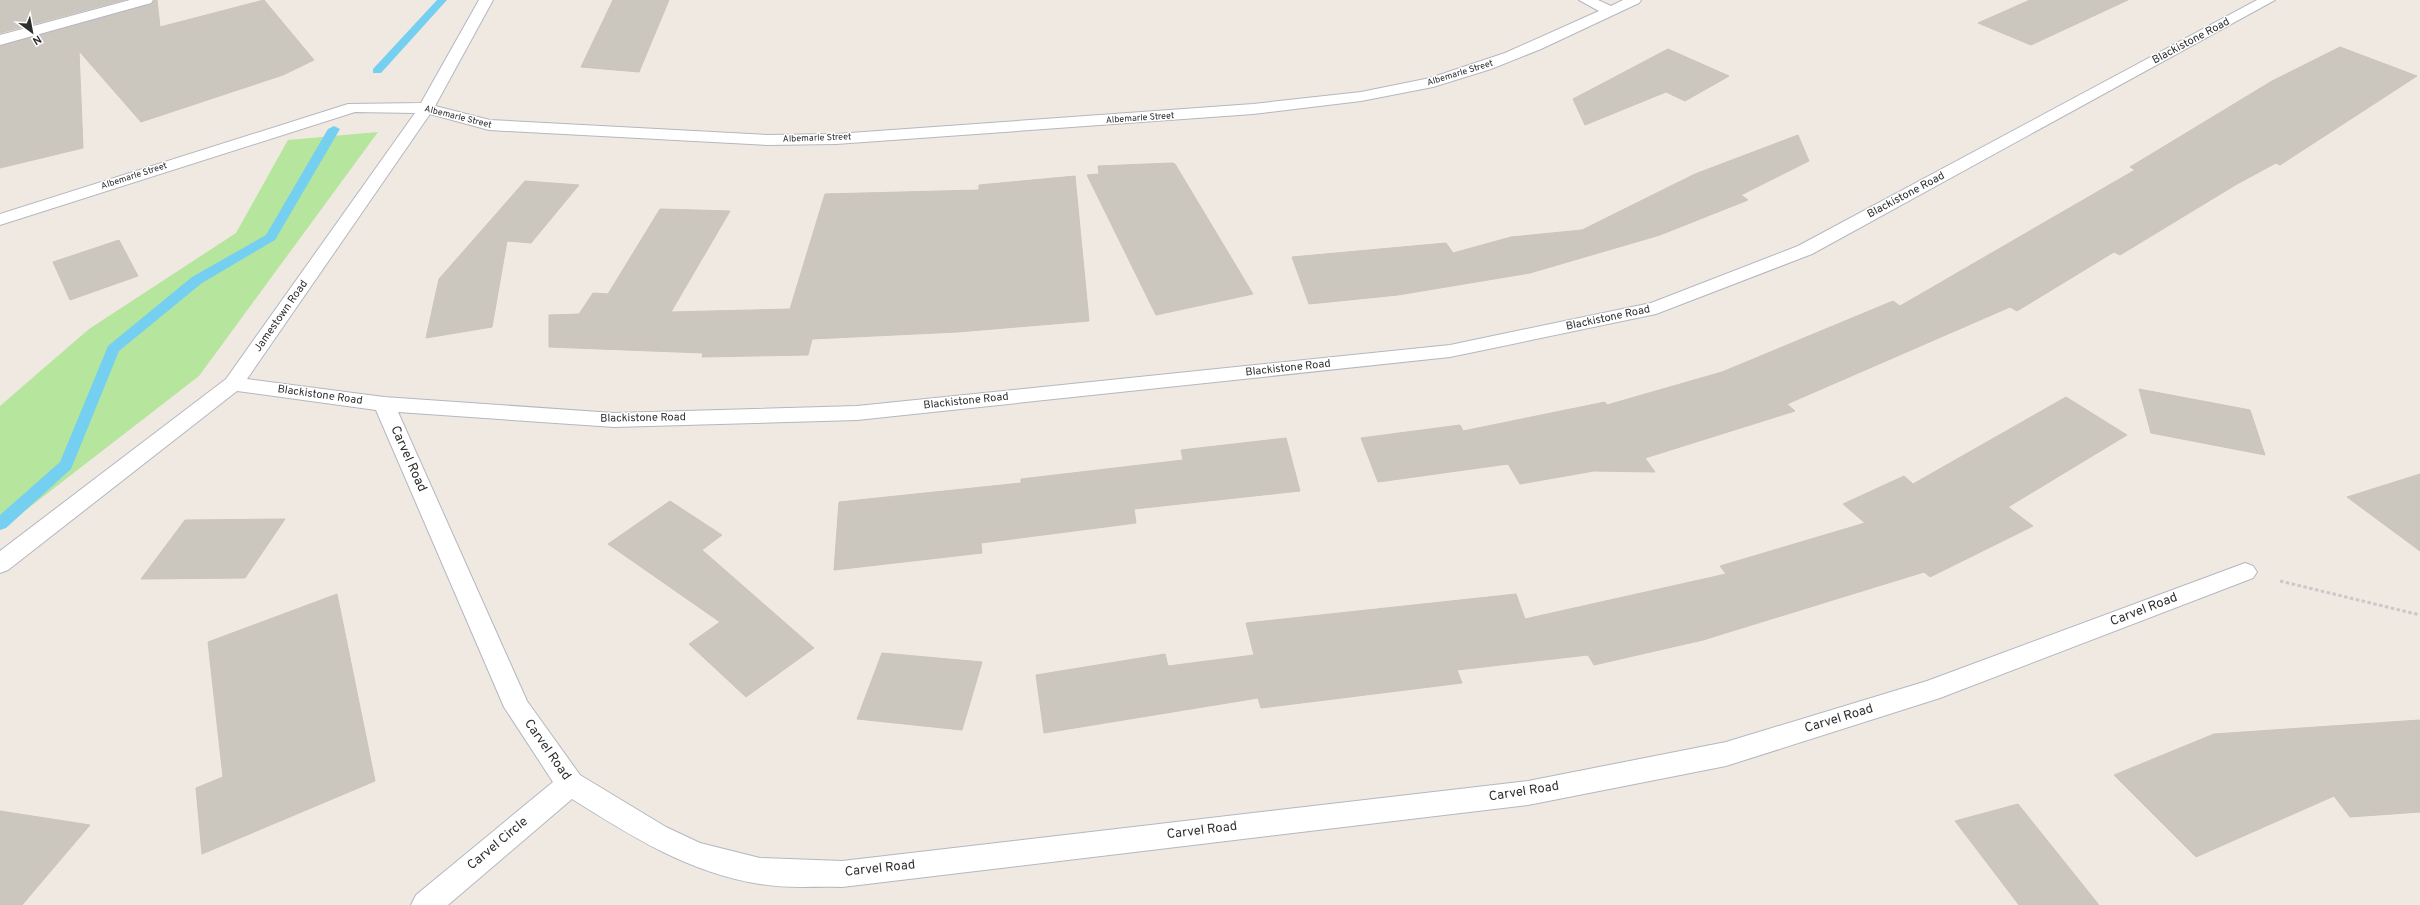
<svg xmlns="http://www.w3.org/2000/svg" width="2420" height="905" font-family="Overpass,sans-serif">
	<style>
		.green { fill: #b6e59e }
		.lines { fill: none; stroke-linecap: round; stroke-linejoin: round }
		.stream { fill: #75cff0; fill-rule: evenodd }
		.building { fill: #cbc7bf; stroke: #cbc5ba }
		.street-casing { stroke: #b4b7c1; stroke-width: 2 }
		.path { stroke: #c9c9c9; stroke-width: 3; stroke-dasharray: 3.5 2.5; stroke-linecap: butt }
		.street { fill: #fff; fill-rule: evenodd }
		.labels { text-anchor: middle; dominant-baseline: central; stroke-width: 3; stroke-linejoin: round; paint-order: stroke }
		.far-street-label { font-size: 9px; fill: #2e2e2e; stroke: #fff }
		.street-label { font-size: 11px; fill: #2e2e2e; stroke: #fff }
		.near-street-label { font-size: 13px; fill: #2e2e2e; stroke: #fff }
	</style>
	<rect width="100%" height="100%" fill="#efe9e1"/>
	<path class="green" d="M 378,132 L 199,376 L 0,530 L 0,406 L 89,329 L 236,233 L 288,140 Z"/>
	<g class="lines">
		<path class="stream" d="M 437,0 L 447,0 L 381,73 L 373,73 L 373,69 Z
			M 334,126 L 340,129 L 275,240 L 202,283 L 119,351 L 71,469 L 6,528 L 0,530 L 0,515 L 60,462 L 108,346 L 192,277 L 266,235 L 328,129 Z"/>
	</g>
	<path class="building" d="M 0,0 L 124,0 L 0,33 Z
		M 154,0 L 157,0 L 160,27 L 264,0 L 314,60 L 283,75 L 141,122 L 79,51 L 83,148 L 0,168 L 0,46 L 151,4 Z
		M 613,0 L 669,0 L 639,72 L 581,67 Z
		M 2030,0 L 2128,0 L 2031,45 L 1978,23 Z
		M 2340,47 L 2417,76 L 2280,165 L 2276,163 L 2237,184 L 2120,255 L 2114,252 L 2017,311 L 2010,307 L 1787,404 L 1795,411 L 1645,458 L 1655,472 L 1594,471 L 1520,484 L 1508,464 L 1378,482 L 1361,438 L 1460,425 L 1463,431 L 1605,402 L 1607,405 L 1722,372 L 1893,301 L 1900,306 L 2135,170 L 2130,167 L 2272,81 Z
		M 1668,49 L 1729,76 L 1685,101 L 1666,92 L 1585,125 L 1573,99 Z
		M 1798,135 L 1809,161 L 1741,195 L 1748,200 L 1660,235 L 1530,273 L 1398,295 L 1309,304 L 1292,257 L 1446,243 L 1453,253 L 1511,237 L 1582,230 L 1695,174 Z
		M 1172,163 L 1175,164 L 1253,294 L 1156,315 L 1087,175 L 1099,174 L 1098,166 Z
		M 1075,176 L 1089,321 L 957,332 L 812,339 L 808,355 L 702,357 L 703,353 L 549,347 L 549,315 L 579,314 L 593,293 L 608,294 L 660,209 L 730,211 L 671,312 L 790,309 L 825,194 L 979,190 L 979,185 Z
		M 525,181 L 579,185 L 531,243 L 507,241 L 492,327 L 426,338 L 439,279 Z
		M 119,240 L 138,276 L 70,300 L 53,262 Z
		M 2139,389 L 2250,410 L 2265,455 L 2151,433 Z
		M 2066,397 L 2127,435 L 2008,507 L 2033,526 L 1930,577 L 1924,572 L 1703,640 L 1594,665 L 1588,655 L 1457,670 L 1462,683 L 1261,708 L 1258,698 L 1044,733 L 1036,675 L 1165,654 L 1168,666 L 1254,655 L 1246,623 L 1516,594 L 1525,619 L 1726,574 L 1720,566 L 1865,523 L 1843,504 L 1904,476 L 1913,484 Z
		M 1286,438 L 1300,491 L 1134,509 L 1136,523 L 981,543 L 982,553 L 834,570 L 839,502 L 1021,483 L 1021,479 L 1183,460 L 1181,450 Z
		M 2420,474 L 2420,551 L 2347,497 Z
		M 670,501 L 722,535 L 702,550 L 814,648 L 746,697 L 689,644 L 720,622 L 608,544 Z
		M 285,519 L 245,578 L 141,579 L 185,520 Z
		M 337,594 L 375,781 L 202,854 L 196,788 L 223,777 L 208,642 Z
		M 882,653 L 982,662 L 962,730 L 857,719 Z
		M 2420,720 L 2420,812 L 2350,817 L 2334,796 L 2196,857 L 2114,775 L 2214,734 Z
		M 2018,804 L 2099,905 L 2019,905 L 1955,821 Z
		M 0,811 L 90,825 L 22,905 L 0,905 Z"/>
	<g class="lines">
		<g class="street-casing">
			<path id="street" d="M 130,0 L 153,0 L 151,3 L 0,45 L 0,35 Z
				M 479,0 L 493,0 L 435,106 L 490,120 L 768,135 L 836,134 L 1253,104 L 1361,92 L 1430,78 L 1505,53 L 1599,11 L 1579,0 L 1598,0 L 1611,6 L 1623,0 L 1641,0 L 1639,3 L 1541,49 L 1491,69 L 1433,87 L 1361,101 L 1253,114 L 836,144 L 768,145 L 489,130 L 430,114 L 247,379 L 384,397 L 614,413 L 857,406 L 1450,345 L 1651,303 L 1798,246 L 2257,0 L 2275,0 L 1812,254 L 1656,314 L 1450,357 L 857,420 L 614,427 L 398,412 L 527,701 L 580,775 L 666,827 L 700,843 L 760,858 L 842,861 L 1528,781 L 1726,742 L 1927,681 L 2237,566 L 2245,563 L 2253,566 L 2257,572 L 2253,578 L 1940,698 L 1726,766 L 1528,805 L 842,887 C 815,886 786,889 760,884 C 689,873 631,836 572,799 L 448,905 L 411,905 L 416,895 L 553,782 L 504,707 L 376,410 L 237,391 L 8,570 L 0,573 L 0,551 L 226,379 L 415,113 L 355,112 L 0,225 L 0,214 L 348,104 L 421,103 Z"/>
		</g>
		<path class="path" d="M 2280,581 L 2420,615"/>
		<use href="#street" class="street"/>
	</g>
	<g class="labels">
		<g class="far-street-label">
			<text transform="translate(1460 73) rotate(-17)">Albemarle Street</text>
			<text transform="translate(458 117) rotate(14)">Albemarle Street</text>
			<text transform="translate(1140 118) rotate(-4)">Albemarle Street</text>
			<text transform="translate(817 138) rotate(-2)">Albemarle Street</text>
			<text transform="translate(134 176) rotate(-18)">Albemarle Street</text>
		</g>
		<g class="street-label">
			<text transform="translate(2191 41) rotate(-28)">Blackistone Road</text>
			<text transform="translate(1906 195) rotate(-28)">Blackistone Road</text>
			<text transform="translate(281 316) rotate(-55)">Jamestown Road</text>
			<text transform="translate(1608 318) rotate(-12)">Blackistone Road</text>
			<text transform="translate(1288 368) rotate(-6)">Blackistone Road</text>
			<text transform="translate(320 395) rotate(8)">Blackistone Road</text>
			<text transform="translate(966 401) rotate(-6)">Blackistone Road</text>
			<text transform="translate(643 418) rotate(-1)">Blackistone Road</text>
		</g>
		<g class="near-street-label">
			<text transform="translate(408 459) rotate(66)">Carvel Road</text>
			<text transform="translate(2144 610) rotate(-21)">Carvel Road</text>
			<text transform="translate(1839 719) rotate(-17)">Carvel Road</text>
			<text transform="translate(547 750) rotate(55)">Carvel Road</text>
			<text transform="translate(1524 792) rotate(-9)">Carvel Road</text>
			<text transform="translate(1202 831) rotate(-7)">Carvel Road</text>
			<text transform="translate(498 844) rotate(-40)">Carvel Circle</text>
			<text transform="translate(880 869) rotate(-6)">Carvel Road</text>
		</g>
	</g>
	<g transform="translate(32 32) rotate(148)" stroke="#ffffff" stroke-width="3" paint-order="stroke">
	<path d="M0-3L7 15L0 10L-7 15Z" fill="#2e2e2e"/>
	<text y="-6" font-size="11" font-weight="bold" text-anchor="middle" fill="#2e2e2e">N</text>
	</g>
</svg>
